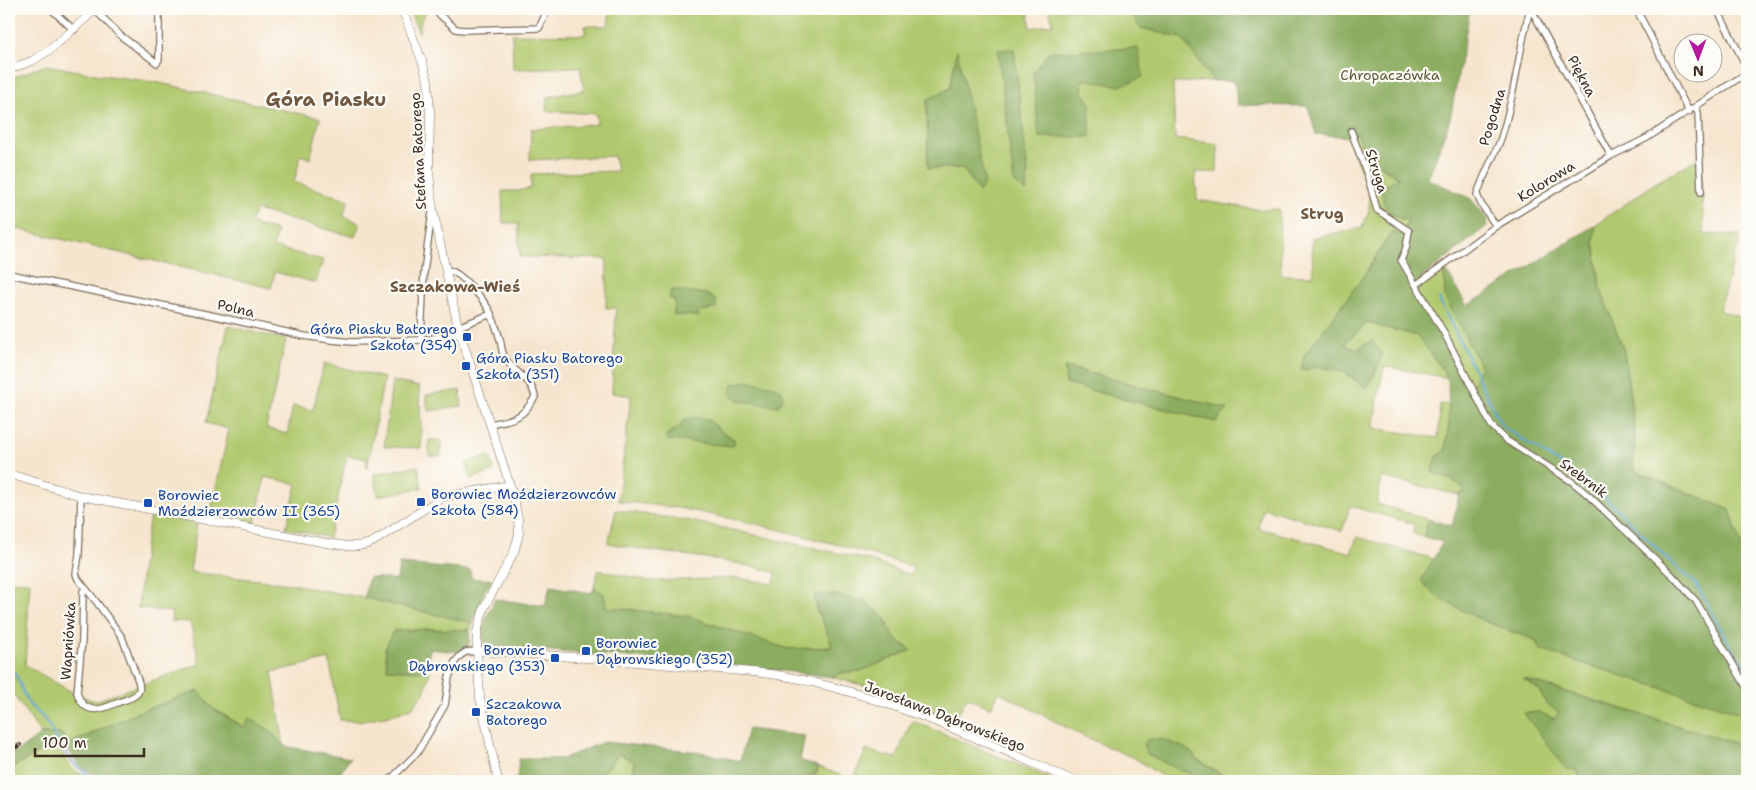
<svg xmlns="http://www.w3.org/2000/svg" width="1756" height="790" font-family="'Shantell Sans',sans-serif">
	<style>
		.green { fill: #b1c96e; stroke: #767a46; fill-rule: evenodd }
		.forest { fill: #8cad61; stroke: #646c40 }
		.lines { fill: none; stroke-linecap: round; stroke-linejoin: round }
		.stream { stroke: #60a5d6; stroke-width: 2 }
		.street-casing { stroke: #7c6b5c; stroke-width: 8 }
		.secondary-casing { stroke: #7c6b5c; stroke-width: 9 }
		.street { stroke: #fff; stroke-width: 5.5 }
		.secondary { stroke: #fff; stroke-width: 8 }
		.rail-casing { stroke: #3b2a1e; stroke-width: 4 }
		.rail { stroke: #fdfcf7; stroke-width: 2; stroke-dasharray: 5.5; stroke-linecap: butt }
		.transit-dot { fill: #1a4fb4; stroke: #fdfcf7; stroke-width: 2 }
		.labels { text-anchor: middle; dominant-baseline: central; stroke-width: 4.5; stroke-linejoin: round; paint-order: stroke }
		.park-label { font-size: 14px; fill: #5e5a36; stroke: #fdfcf7 }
		.street-label { font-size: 14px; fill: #3b2a1e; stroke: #fdfcf7 }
		.transit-label { font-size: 14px; fill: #164399; stroke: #fdfcf7; text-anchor: start }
		.neighbourhood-label { font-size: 15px; font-weight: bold; fill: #705841; stroke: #fdfcf7 }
		.district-label { font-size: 19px; font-weight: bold; fill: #705841; stroke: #fdfcf7 }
	</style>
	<rect width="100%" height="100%" fill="#fdfcf7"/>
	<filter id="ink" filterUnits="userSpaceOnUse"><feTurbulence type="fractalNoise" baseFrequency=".02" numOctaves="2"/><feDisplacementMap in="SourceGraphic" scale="10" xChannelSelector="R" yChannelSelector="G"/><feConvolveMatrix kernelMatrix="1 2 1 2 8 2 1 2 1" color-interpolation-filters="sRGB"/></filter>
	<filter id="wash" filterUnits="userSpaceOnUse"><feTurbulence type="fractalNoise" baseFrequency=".0096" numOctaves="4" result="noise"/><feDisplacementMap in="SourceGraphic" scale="20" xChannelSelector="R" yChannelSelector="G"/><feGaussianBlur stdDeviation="1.12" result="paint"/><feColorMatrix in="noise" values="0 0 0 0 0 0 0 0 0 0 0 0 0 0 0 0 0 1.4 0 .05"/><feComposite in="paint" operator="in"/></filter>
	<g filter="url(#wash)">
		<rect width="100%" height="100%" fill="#f6e5ce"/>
		<path class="green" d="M 409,9 L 428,9 L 421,20 L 419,33 Z
			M 665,9 L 1028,9 L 1031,28 L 1053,24 L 1049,9 L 1128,9 L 1141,28 L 1182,38 L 1213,81 L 1173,83 L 1175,139 L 1218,144 L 1217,172 L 1195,172 L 1197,200 L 1260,210 L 1279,209 L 1281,275 L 1313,276 L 1312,238 L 1362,228 L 1369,211 L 1369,192 L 1348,137 L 1357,133 L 1367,157 L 1399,178 L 1389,212 L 1400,219 L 1409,221 L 1398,236 L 1393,230 L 1360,281 L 1304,356 L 1302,370 L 1319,367 L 1344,372 L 1367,388 L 1376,371 L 1382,355 L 1357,349 L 1344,344 L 1367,323 L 1418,336 L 1448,378 L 1384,366 L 1373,428 L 1438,438 L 1440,404 L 1449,405 L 1449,425 L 1445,451 L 1456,482 L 1465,491 L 1459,495 L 1381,477 L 1377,504 L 1428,519 L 1424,537 L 1413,534 L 1414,524 L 1350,506 L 1342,531 L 1263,508 L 1258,528 L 1351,553 L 1357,537 L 1434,559 L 1422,581 L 1440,599 L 1486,622 L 1535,640 L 1541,650 L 1747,715 L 1747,747 L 1525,679 L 1539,690 L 1547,705 L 1560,712 L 1554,719 L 1539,712 L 1525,714 L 1566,769 L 1577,770 L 1580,778 L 1578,781 L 1232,781 L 1198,760 L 1191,752 L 1147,754 C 1166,763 1186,771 1204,781 L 1169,781 L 1136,759 L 1083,736 L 999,692 L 991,708 L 967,697 L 955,720 L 862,685 L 832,677 L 841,673 L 861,671 L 911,650 L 893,637 L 885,617 L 815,608 L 827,629 L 832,647 L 788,649 L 687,616 L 606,607 L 604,594 L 594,588 L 598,570 L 649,581 L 739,578 L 773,584 L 776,573 C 722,556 663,555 608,543 L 616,510 L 691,521 L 828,551 L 868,560 L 910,575 L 914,567 L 839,545 L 752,523 L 679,508 L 618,501 L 631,396 L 612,393 L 616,308 L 606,308 L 607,259 L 520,257 L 518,223 L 503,223 L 502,191 L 518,191 L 531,188 L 531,174 L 617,171 L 614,156 L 530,160 L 531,129 L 597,124 L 596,114 L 546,111 L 548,97 L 584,90 L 580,67 L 513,69 L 512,34 L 585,35 L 585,26 L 608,26 L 610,12 L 664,11 ZM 998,50 L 1014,50 L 1028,175 L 1025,191 L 1014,182 ZM 957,52 L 979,192 L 963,168 L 928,168 L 927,100 L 951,88 ZM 1048,53 L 1120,86 L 1083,78 L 1082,90 ZM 675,301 L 697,311 L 699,316 L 674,315 ZM 1065,367 L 1066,367 L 1227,409 L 1215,422 L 1066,384 ZM 714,424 L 723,433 L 731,437 L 666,435 L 680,427 Z
			M 46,65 L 94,74 L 155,82 L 320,118 L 310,159 L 301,155 L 294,182 L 349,200 L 343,216 L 360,223 L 355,237 L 256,210 L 250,223 L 277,231 L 273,247 L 323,260 L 316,283 L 275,272 L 271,288 L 9,227 L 9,79 Z
			M 1700,157 L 1704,234 L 1741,235 L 1719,310 L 1747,320 L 1747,564 L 1730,510 L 1633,470 L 1635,434 L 1624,351 L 1601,291 L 1594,241 L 1595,225 L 1654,184 Z
			M 1444,267 L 1445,297 L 1481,367 L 1469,391 L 1442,337 L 1412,285 Z
			M 228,326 L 286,340 L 266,428 L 287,434 L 293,406 L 313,410 L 324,363 L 384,378 L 367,468 L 367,459 L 347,455 L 329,538 L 286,528 L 297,484 L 265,477 L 255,523 L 210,514 L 229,429 L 206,423 Z
			M 392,381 L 419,387 L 421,422 L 421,448 L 384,447 Z
			M 460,390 L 462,406 L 428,411 L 426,395 Z
			M 429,440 L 441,440 L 441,456 L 429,456 Z
			M 490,456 L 494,471 L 471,479 L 466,462 Z
			M 418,466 L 422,488 L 378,496 L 374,474 Z
			M 150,515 L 197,524 L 190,572 L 291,584 L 364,598 L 473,623 L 470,630 L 427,629 L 393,631 L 387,669 L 430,672 L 424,693 L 413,707 L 399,713 L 360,721 L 340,720 L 329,659 L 272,672 L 284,746 L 268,729 L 249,718 L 246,728 L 212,708 L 199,691 L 143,710 L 67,745 L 61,734 L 41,734 L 9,688 L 9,581 L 30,582 L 25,665 L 77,695 L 95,701 L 200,664 L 190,622 L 171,621 L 172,612 L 138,608 L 142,566 Z
			M 912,721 L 926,726 L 1056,781 L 799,781 L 800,779 L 816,774 L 819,767 L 853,780 L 866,750 L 896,758 Z
			M 55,743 L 72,768 L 78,773 L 97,781 L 9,781 L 9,769 Z
			M 619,753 L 634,762 L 634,781 L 590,781 L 607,769 Z"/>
		<path class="forest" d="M 1128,9 L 1470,9 L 1450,119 L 1428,179 L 1470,198 L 1488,219 L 1487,226 L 1412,285 L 1442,337 L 1469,391 L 1481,367 L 1445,297 L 1444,267 L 1467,306 L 1595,225 L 1594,241 L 1601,291 L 1624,351 L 1635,434 L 1633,470 L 1730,510 L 1747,564 L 1747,715 L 1541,650 L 1535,640 L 1486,622 L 1440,599 L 1421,581 L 1443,542 L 1424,537 L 1428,519 L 1452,526 L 1459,495 L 1465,491 L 1456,482 L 1432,472 L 1438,455 L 1445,451 L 1449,425 L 1448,378 L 1418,336 L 1367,323 L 1344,344 L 1357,349 L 1372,340 L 1382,355 L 1376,371 L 1367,388 L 1344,372 L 1319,367 L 1301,370 L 1304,356 L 1360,281 L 1394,230 L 1399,236 L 1409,221 C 1388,214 1383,211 1382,188 L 1399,177 L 1367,157 L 1357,133 L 1348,137 L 1316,134 L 1308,106 L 1238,105 L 1234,81 L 1213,81 L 1182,38 L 1141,28 Z
			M 1138,48 L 1143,77 L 1120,86 L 1083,79 L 1082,90 L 1090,103 L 1090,137 L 1039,137 L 1033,72 L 1049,52 Z
			M 1014,49 L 1028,175 L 1026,192 L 1014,182 L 998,50 Z
			M 957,50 L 985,183 L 979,192 L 963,168 L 928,168 L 927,100 L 950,88 Z
			M 671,290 L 706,294 L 716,300 L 716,308 L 705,311 L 697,311 L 699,316 L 674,315 L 675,301 L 669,298 Z
			M 1065,367 L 1228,409 L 1216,422 L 1066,384 Z
			M 746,381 L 774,386 L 782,391 L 783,398 L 779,406 L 739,401 L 731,395 L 733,384 Z
			M 692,417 C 715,418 708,423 724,433 C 728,436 731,437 735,440 L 733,446 L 668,440 L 666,435 L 680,427 L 683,421 Z
			M 399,564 L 470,570 L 471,578 L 493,580 L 484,592 L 473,623 L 364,598 L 369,577 L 397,580 Z
			M 550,586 L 592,593 L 594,588 L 604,594 L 606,607 L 687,616 L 788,649 L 832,647 C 827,626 816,615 814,594 L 835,595 L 864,601 L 885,617 L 893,637 L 911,650 L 861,671 L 841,673 L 832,677 L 745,666 L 487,646 C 477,633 489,612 495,599 L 545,606 Z
			M 427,629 L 470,630 L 469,644 L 459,652 L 430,649 L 425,671 L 387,669 L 385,648 L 393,631 Z
			M 1523,679 L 1747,747 L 1747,781 L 1578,781 L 1580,778 L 1577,770 L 1566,769 L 1524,713 L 1539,712 L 1554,719 L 1559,712 L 1547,705 L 1539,690 Z
			M 199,691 L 212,708 L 245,728 L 249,718 L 268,729 L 284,746 L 350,758 L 335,781 L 129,781 C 99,776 80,777 67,745 L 143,710 Z
			M 748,729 L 805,736 L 800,760 L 819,767 L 816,774 L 800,779 L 799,781 L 634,781 L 634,762 L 619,753 L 607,769 L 590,781 L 507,781 L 517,779 L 519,759 L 562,759 L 604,742 L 700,752 L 740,761 Z
			M 41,734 L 62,734 L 64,739 L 9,769 L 9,755 L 24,747 Z
			M 1148,739 L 1161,739 L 1181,746 L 1191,752 L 1198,760 L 1232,781 L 1204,781 L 1189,773 L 1181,771 L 1147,754 L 1143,744 Z"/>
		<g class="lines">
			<path class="stream" d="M 1439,299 L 1502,426 L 1591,484 L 1672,563 L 1696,584 L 1731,647 L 1747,669
				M 9,667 C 21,677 21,692 29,704 C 34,710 41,714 45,720 C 65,750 70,774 109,781"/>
		</g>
	</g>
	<g filter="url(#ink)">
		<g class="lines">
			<g class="street-casing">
				<path id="street" d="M 51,9 L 74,30
					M 433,9 L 456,29 L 464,30 L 539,28 L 548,9
					M 1531,9 L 1611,156
					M 1635,9 L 1641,18 L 1689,112
					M 1717,9 L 1747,68
					M 95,10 L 121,36 L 157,63 L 159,59 L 159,9
					M 1696,108 L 1698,113 L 1701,192
					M 1351,131 L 1367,174 L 1377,210 L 1409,231 L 1406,248 L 1401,260 L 1443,331 L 1491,425 L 1506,440 L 1571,481 L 1588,495 L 1672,575 L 1696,601 L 1747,688
					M 1496,226 L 1481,204 L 1477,195 C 1483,176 1493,159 1500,141 C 1515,98 1518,53 1530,9
					M 447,270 C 459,270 481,297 488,308 C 493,316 496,327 499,336 C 502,344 501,352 505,358 C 515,375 531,376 535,397 C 522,419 514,419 490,424
					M 9,274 L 215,316 L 304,336 L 332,340 L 352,342 L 421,340 L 460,334
					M 1416,285 L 1496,226 L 1611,156 L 1647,138 L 1747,73
					M 458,327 L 491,314
					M 421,340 L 424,272 L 432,212
					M 81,496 L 79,554 L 76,574 L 78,579 L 95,600 L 122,637 L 139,683 C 139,686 140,688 139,691 C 136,697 128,699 122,701 C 104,708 86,719 77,693 L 82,640 L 83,591 L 85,589
					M 389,781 L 417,753 L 445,705 L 449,677 L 455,662 L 461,655 L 466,652 L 477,651"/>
			</g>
			<g class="secondary-casing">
				<path id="secondary" d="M 402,9 L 422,61 L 428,81 L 430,112 L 429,173 L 433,210 L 458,327 L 502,461 L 514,498 L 518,519 L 519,534 L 514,552 L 484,608 L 477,632 L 477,651 L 480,698 L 498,781
					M 9,69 L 32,61 L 51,49 L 96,9
					M 9,474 L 81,496 L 326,543 L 348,546 L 358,546 L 368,544 L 376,540 L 443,497 L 510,485
					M 477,651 C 545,654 613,660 681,666 C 725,670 769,671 812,682 C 903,703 989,744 1074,781"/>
			</g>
			<use href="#street" class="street"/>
			<use href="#secondary" class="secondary"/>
			<g class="rail-casing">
				<path id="rail" d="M 9,751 L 20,745"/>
			</g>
			<use href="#rail" class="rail"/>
		</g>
	</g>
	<g class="transit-dot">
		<rect x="462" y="332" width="10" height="10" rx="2.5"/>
		<rect x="461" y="361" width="10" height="10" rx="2.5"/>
		<rect x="416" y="497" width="10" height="10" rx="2.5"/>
		<rect x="143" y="498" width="10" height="10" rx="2.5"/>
		<rect x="581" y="646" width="10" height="10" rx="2.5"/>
		<rect x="550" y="653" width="10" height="10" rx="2.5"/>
		<rect x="471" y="707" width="10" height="10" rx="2.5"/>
	</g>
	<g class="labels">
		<g class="park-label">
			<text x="1390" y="75">Chropaczówka</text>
		</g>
		<g class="street-label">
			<text transform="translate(1582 76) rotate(62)">Piękna</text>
			<text transform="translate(1492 117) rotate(-73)">Pogodna</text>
			<text transform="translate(418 151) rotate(-93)">Stefana Batorego</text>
			<text transform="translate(1377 171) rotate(73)">Struga</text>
			<text transform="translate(1546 181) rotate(-32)">Kolorowa</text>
			<text transform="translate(236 308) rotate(13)">Polna</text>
			<text transform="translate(1584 478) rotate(37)">Srebrnik</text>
			<text transform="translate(68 641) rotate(-86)">Wapniówka</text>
			<text transform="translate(945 716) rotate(21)">Jarosława Dąbrowskiego</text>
		</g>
		<g class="transit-label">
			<text x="457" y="329" text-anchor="end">Góra Piasku Batorego<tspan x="457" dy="16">Szkoła (354)</tspan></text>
			<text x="476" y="358">Góra Piasku Batorego<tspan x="476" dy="16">Szkoła (351)</tspan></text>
			<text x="431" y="494">Borowiec Moździerzowców<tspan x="431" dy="16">Szkoła (584)</tspan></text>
			<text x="158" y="495">Borowiec<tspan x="158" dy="16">Moździerzowców II (365)</tspan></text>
			<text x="596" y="643">Borowiec<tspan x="596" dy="16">Dąbrowskiego (352)</tspan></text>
			<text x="545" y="650" text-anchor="end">Borowiec<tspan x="545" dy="16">Dąbrowskiego (353)</tspan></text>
			<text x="486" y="704">Szczakowa<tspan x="486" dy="16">Batorego</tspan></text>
		</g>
		<g class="neighbourhood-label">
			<text x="1322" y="214">Strug</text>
			<text x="455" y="287">Szczakowa-Wieś</text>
		</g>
		<g class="district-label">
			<text x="326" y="99">Góra Piasku</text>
		</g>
	</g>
	<rect width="1756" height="790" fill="none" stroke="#fdfcf7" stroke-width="30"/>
	<g transform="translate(1698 58) rotate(179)"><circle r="24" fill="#fdfcf7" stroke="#afa8a0"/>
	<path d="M0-4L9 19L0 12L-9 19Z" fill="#b5179e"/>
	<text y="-8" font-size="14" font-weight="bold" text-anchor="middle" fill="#3b2a1e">N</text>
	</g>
	<path d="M35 748v8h109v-8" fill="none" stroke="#3b2a1e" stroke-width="2.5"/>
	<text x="42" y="748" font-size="15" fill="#3b2a1e" stroke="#fdfcf7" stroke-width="4" paint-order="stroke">100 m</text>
</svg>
